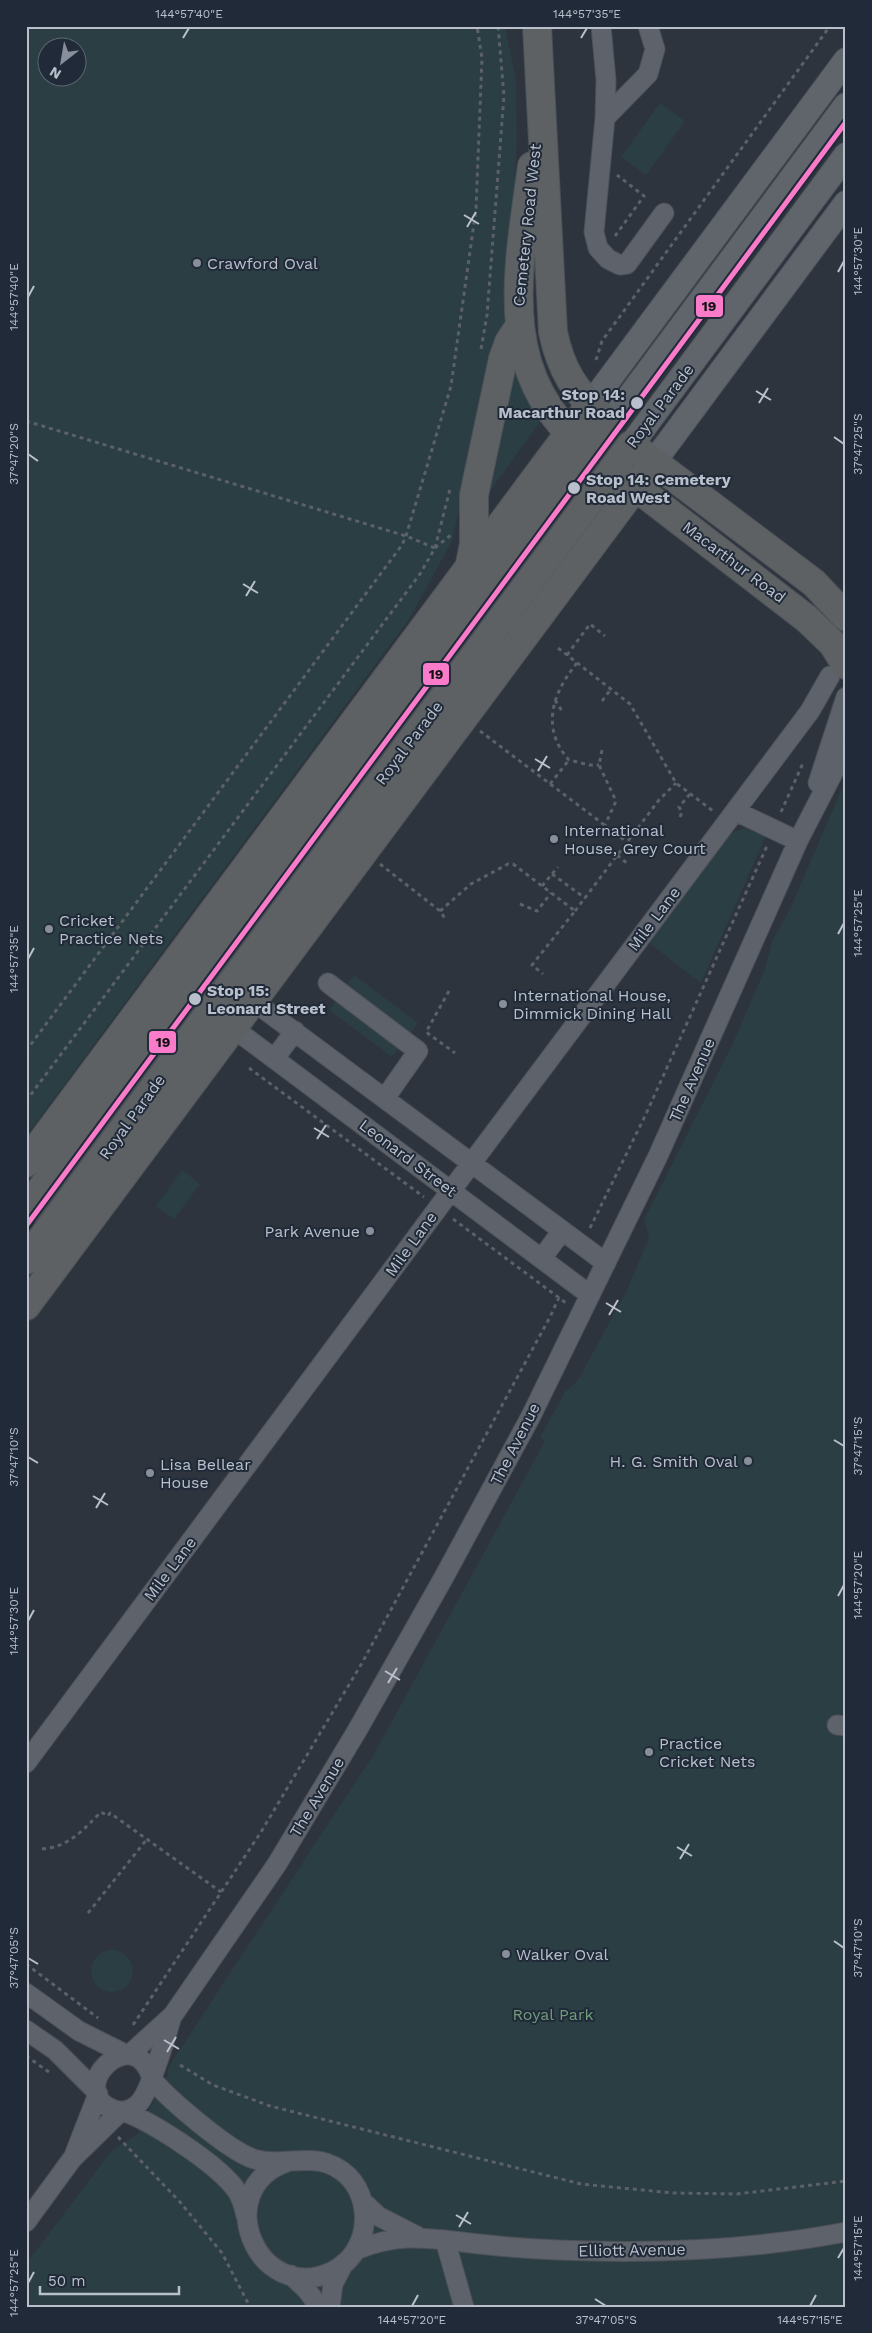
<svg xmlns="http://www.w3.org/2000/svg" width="872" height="2333" font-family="'Work Sans',sans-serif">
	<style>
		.green { fill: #2a3e43; fill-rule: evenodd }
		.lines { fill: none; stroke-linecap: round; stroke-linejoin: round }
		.minor-casing { stroke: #4c5057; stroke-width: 21 }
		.major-casing { stroke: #4b5059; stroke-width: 26 }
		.highway-casing { stroke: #4a5058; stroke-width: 30 }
		.path { stroke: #5b6167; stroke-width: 3; stroke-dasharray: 4 4; stroke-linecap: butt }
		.minor { stroke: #5e626a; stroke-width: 19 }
		.major { stroke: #60656c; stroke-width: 24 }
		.highway { stroke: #5e6163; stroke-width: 28 }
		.tram-1-casing { stroke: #202a38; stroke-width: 9 }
		.tram-1 { stroke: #f97bca; stroke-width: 5 }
		.ticks { fill: none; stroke: #b9c0cc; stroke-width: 2 }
		.poi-dot { fill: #888f9a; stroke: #202a38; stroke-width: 2 }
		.stop-dot { fill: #b9c0cc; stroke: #202a38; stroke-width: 2 }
		.labels { text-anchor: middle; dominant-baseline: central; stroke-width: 4; stroke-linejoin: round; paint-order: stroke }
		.street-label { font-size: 16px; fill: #b9c0cc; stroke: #202a38 }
		.poi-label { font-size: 16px; fill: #b9c0cc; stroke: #202a38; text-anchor: start }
		.stop-label { font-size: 16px; font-weight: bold; fill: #b9c0cc; stroke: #202a38; text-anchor: start }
		.park-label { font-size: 16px; fill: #719d7b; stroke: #202a38 }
		.line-badge { stroke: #202a38; stroke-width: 2 }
		.pale-badge-label { font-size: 14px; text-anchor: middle; font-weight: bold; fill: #111 }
		.neatline { fill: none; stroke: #b9c0cc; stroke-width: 2 }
		.ticks-label { font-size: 12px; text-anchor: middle; fill: #b9c0cc }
	</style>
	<rect width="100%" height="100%" fill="#2d343d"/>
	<path class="green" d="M 26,26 L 505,26 L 516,80 L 517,139 L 509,330 L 494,362 L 452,541 L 410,618 L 26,1136 ZM 48,48 L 78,48 L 78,78 L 48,78 Z
		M 660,103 L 685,121 L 646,175 L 621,157 Z
		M 512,359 L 540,422 L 482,502 Z
		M 846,779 L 846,2307 L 26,2307 L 26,2264 L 112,2150 L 138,2134 L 147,2112 L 165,2084 L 169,2066 L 374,1754 L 545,1441 L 540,1437 L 565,1392 L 578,1380 L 627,1290 L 649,1238 L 644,1220 L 733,1043 L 764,971 L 773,939 L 790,909 Z
		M 744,828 L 766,836 L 701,983 L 648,942 L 729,834 Z
		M 354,975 L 418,1023 L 392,1057 L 329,1010 Z
		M 182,1170 L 200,1184 L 174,1219 L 156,1206 Z
		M91 1971a21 21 0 1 1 42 0a21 21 0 1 1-42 0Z"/>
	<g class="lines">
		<g class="minor-casing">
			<path id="minor" d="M 601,26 L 606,80 L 605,118 L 594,232 L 598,248 L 608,259 L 620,265 L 627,264 L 664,213
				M 605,118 L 648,74 L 655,49 L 648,26
				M 818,783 L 846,697
				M 735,811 L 798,841
				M 328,983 L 418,1051 L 385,1098
				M 253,1001 L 606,1263
				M 233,1028 L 590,1295
				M 274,1059 L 295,1031
				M 542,1258 L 562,1231
				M 837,1725 L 846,1726
				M 26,1763 L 438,1208 L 810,711 L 830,676
				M 26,1993 L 79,2031 L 127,2055
				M 26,2030 L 55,2050 L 97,2092
				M 129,2055 L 173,2015 L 277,1864 L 358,1729 L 444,1577 L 531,1416 L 658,1156 L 798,841 L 846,748
				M 151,2076 C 132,2021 65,2089 112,2109 C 121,2113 130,2111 137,2105 C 149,2096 167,2033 172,2016
				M 151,2078 C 168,2099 229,2151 254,2159 C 288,2169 317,2147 348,2176 C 363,2191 368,2215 362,2236 C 357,2252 346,2265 331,2272 C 257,2305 209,2189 287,2162
				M 122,2111 C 152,2121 215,2163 234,2187 C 241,2195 244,2206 246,2216
				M 75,2153 L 98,2094
				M 363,2202 L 378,2216 L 417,2236
				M 26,2222 L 72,2159 L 121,2111
				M 445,2240 L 464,2307
				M 356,2250 C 403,2231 431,2239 479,2244 C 505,2247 532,2249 558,2250 C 654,2254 752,2250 846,2232
				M 291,2275 L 307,2290 L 319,2307
				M 330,2307 L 333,2284 L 344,2263"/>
		</g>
		<g class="major-casing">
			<path id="major" d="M 590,405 L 846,60
				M 609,424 L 846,105
				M 631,445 L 846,155
				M 653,463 L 846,203"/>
		</g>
		<g class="highway-casing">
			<path id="highway" d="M 537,26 L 553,332 C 561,371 575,391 604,419
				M 532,166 C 519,265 494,373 583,445
				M 639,451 L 814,583 L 846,617
				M 620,475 L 807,619 L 833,644 L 846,665
				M 470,564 L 474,544 L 474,495 L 503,359 L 509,342 L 519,327
				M 26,1163 L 590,405
				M 26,1210 L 609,424
				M 26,1260 L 631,445
				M 26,1306 L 653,463"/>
		</g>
		<path class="path" d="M 615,236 L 644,196 L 617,175
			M 481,349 L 487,315 L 504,96 L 498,26
			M 596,360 L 602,341 L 830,26
			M 26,421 L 406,536 L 435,548
			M 435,548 L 452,534
			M 558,648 L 630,704 L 676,783 L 713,811
			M 567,655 L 590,624 L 605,636
			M 577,663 C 553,692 540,728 569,760 L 589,765 L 599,765
			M 555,700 L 562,711
			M 602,701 L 611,689
			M 480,731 L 627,842
			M 602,750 L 599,765 L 616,801 L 605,825
			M 550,784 L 569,760
			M 781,812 L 804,761
			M 680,817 L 682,812 L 679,807 L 690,794
			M 617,855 L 628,864
			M 380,864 L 440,911 L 446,920
			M 552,874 L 585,898
			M 542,886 L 558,867
			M 520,904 L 537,911 L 551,893
			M 440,911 L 471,884 L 508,864 L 513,864 L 575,911 L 532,965 L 543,974
			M 575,911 L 659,800 L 676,783
			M 449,991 L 426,1032 L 455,1053
			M 26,1051 L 402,545 L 406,536 L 451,386 L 476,209 L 482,58 L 477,26
			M 249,1068 L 424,1197
			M 26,1101 L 420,574 L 435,548 L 450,489
			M 453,1219 L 566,1303
			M 590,1228 L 646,1114 L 767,846
			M 42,1849 C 69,1847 83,1830 101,1812 L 108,1816 L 110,1813 L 221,1892
			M 88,1913 L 147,1839
			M 26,1964 L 98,2018
			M 133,2025 L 261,1832 L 362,1663 L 550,1317 L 560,1295
			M 26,2056 L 49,2072
			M 180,2065 L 213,2085 L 270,2106 L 581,2184 L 673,2193 L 737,2194 L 846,2181
			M 118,2137 L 180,2202 L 222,2253 L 250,2307"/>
		<use href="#minor" class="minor"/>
		<use href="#major" class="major"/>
		<use href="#highway" class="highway"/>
		<g class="tram-1-casing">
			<path id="tram-1" d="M 26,1226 L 846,122"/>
		</g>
		<use href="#tram-1" class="tram-1"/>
	</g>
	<path class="ticks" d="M 183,38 L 189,28M 581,38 L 587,28M 464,215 L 479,224M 467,227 L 476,212M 838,272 L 844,261M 28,297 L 34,286M 756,391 L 771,400M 759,403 L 768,388M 834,437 L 844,444M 28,454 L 38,461M 243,584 L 258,593M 246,596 L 255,581M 535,759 L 550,768M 538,771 L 547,756M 838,934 L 844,923M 28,959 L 34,948M 314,1128 L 329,1137M 317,1139 L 326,1125M 606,1303 L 621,1312M 609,1315 L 618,1300M 834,1440 L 844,1446M 28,1457 L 38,1463M 93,1496 L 108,1505M 96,1508 L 105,1493M 838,1596 L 844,1585M 28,1621 L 34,1610M 385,1671 L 400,1680M 388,1683 L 397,1668M 677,1847 L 692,1856M 680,1859 L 689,1844M 834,1941 L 844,1948M 28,1958 L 38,1964M 164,2040 L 179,2049M 167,2052 L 176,2037M 456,2215 L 471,2224M 459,2227 L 468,2212M 838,2258 L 844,2248M 28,2283 L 34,2272M 595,2299 L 606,2306M 412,2306 L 418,2295M 810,2306 L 816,2295"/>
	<g class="poi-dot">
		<circle cx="197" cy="263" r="5"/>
		<circle cx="554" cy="839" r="5"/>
		<circle cx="49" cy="929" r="5"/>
		<circle cx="503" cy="1004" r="5"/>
		<circle cx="370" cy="1231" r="5"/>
		<circle cx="748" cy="1461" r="5"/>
		<circle cx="150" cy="1473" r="5"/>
		<circle cx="649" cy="1752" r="5"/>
		<circle cx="506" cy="1954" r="5"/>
	</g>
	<g class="stop-dot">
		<circle cx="637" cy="403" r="7"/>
		<circle cx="574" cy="488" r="7"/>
		<circle cx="195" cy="999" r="7"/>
	</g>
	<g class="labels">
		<g class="street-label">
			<text transform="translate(527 225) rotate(-84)">Cemetery Road West</text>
			<text transform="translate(660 406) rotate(-53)">Royal Parade</text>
			<text transform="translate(734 562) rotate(37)">Macarthur Road</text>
			<text transform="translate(409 743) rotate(-53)">Royal Parade</text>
			<text transform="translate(654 919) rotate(-53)">Mile Lane</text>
			<text transform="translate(692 1080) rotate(-66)">The Avenue</text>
			<text transform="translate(132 1117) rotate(-54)">Royal Parade</text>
			<text transform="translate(408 1158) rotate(37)">Leonard Street</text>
			<text transform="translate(411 1244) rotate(-54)">Mile Lane</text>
			<text transform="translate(515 1444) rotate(-63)">The Avenue</text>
			<text transform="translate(170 1569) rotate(-53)">Mile Lane</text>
			<text transform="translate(317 1797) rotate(-59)">The Avenue</text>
			<text transform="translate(632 2250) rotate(-1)">Elliott Avenue</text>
		</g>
		<g class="poi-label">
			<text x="207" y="263">Crawford Oval</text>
			<text x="564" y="830">International<tspan x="564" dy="18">House, Grey Court</tspan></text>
			<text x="59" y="920">Cricket<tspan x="59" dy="18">Practice Nets</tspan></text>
			<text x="513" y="995">International House,<tspan x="513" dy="18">Dimmick Dining Hall</tspan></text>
			<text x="360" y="1231" text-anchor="end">Park Avenue</text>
			<text x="738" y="1461" text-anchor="end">H. G. Smith Oval</text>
			<text x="160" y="1464">Lisa Bellear<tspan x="160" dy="18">House</tspan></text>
			<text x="659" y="1743">Practice<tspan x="659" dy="18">Cricket Nets</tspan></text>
			<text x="516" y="1954">Walker Oval</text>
		</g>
		<g class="stop-label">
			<text x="625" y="394" text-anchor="end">Stop 14:<tspan x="625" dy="18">Macarthur Road</tspan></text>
			<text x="586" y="479">Stop 14: Cemetery<tspan x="586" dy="18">Road West</tspan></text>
			<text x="207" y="990">Stop 15:<tspan x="207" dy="18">Leonard Street</tspan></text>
		</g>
		<g class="park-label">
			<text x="553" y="2014">Royal Park</text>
		</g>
	</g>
	<g class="line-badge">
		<rect x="695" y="294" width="29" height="24" rx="5" fill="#f97bca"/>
		<rect x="422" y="662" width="28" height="24" rx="5" fill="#f97bca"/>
		<rect x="148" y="1030" width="29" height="24" rx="5" fill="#f97bca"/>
	</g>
	<g class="pale-badge-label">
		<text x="709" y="311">19</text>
		<text x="436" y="679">19</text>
		<text x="163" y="1047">19</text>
	</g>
	<rect width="872" height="2333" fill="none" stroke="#202a38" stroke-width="55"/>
	<g transform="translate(62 62) rotate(211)"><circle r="24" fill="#202a38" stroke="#5d6673"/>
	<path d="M0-4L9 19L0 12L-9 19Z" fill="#888f9a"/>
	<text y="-8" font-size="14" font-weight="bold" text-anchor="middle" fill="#b9c0cc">N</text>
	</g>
	<path d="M40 2286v8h139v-8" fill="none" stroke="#b9c0cc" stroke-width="2.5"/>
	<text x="48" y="2286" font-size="15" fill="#b9c0cc" stroke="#202a38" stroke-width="4" paint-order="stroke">50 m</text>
	<rect x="28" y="28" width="816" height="2278" class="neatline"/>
	<g class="ticks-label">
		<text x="189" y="18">144°57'40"E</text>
		<text x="587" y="18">144°57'35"E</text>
		<text transform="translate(858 261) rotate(-90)" y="4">144°57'30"E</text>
		<text transform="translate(14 297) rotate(-90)" y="4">144°57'40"E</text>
		<text transform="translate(858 444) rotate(-90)" y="4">37°47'25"S</text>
		<text transform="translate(14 454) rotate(-90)" y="4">37°47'20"S</text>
		<text transform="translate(858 923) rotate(-90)" y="4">144°57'25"E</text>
		<text transform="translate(14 959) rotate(-90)" y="4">144°57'35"E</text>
		<text transform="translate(858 1446) rotate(-90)" y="4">37°47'15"S</text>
		<text transform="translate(14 1457) rotate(-90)" y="4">37°47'10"S</text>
		<text transform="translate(858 1585) rotate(-90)" y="4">144°57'20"E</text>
		<text transform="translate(14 1621) rotate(-90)" y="4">144°57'30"E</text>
		<text transform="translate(858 1948) rotate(-90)" y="4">37°47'10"S</text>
		<text transform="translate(14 1958) rotate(-90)" y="4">37°47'05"S</text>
		<text transform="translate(858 2248) rotate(-90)" y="4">144°57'15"E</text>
		<text transform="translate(14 2283) rotate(-90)" y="4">144°57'25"E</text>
		<text x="412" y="2324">144°57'20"E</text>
		<text x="606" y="2324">37°47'05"S</text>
		<text x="810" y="2324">144°57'15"E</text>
	</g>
</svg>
